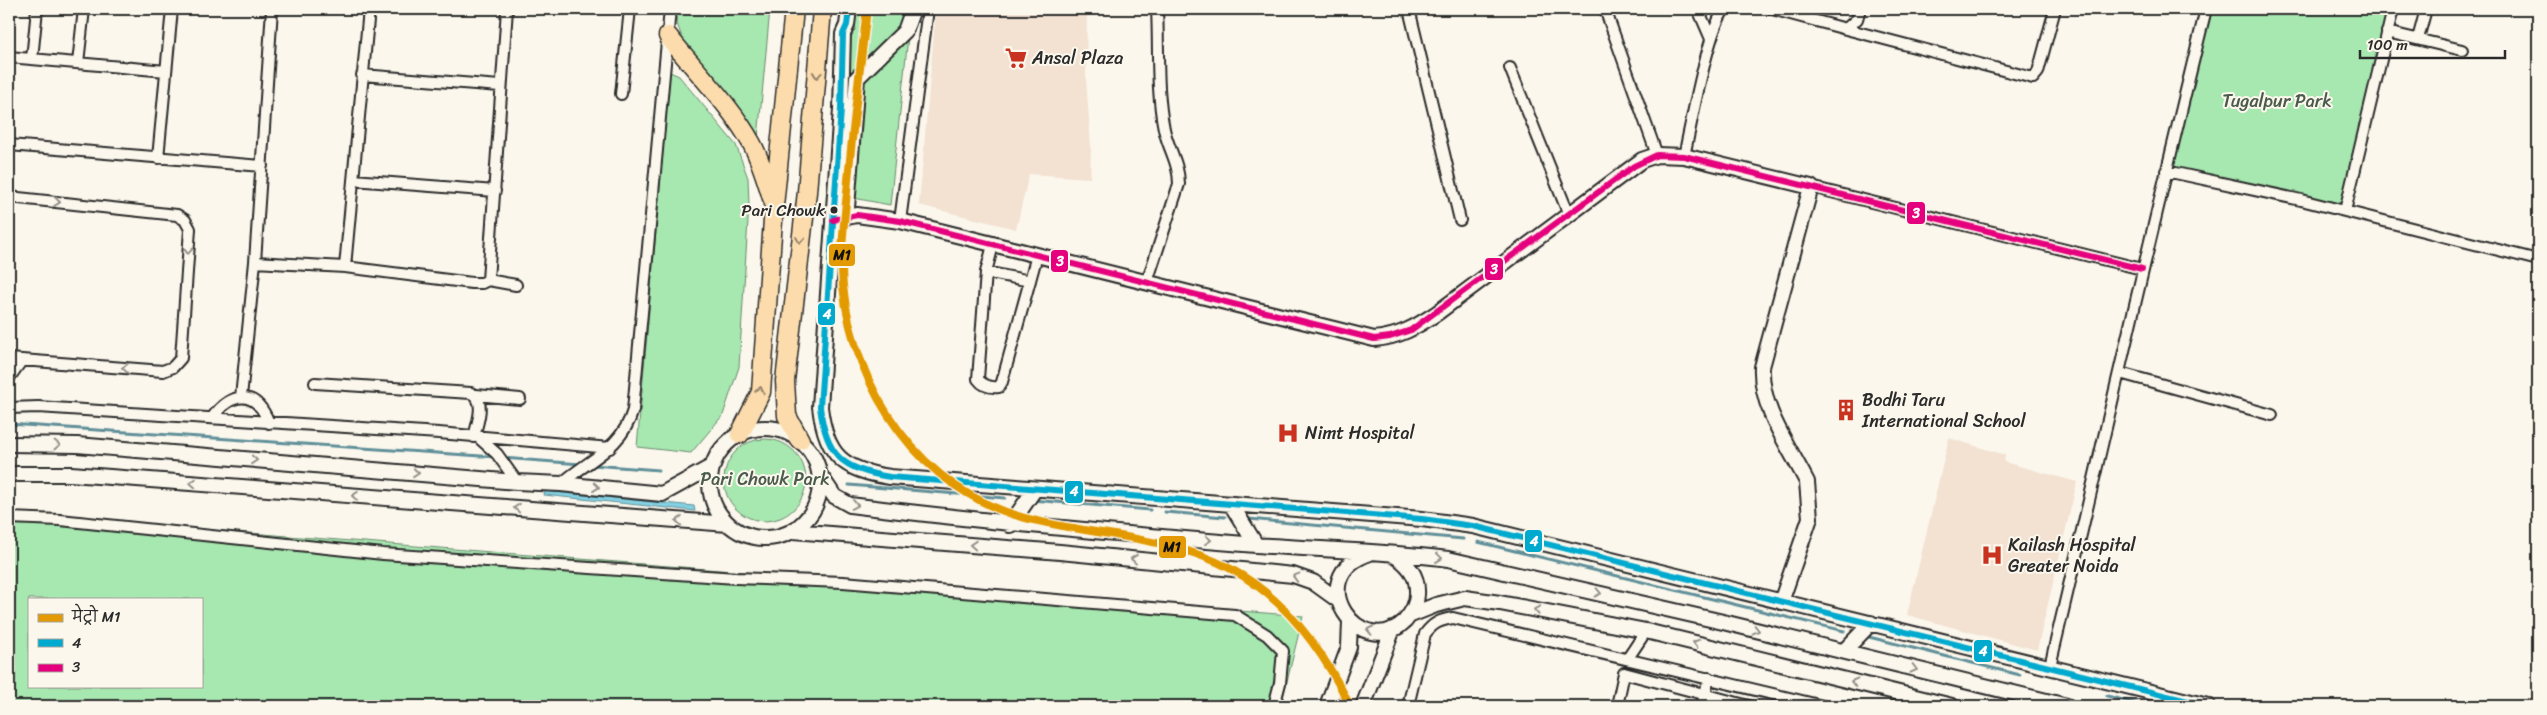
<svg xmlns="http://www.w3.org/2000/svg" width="2547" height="715" font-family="Sriracha,'Playpen Sans Deva',sans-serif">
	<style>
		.built { fill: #f3e1d2 }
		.green { fill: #a7e7b0; stroke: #69896e; fill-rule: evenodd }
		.water { fill: #83d1e2; stroke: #608f99 }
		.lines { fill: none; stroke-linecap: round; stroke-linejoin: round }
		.stream { stroke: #608f99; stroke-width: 3 }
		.street-casing { stroke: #2b2b2b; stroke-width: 14 }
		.secondary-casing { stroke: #2b2b2b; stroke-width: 18 }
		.highway-casing { stroke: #2b2b2b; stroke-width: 21 }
		.street { stroke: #fbf7ec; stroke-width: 10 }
		.secondary { stroke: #fbf7ec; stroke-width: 14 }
		.highway { stroke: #fcdcac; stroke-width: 18 }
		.bus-1-casing { stroke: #fbf7ec; stroke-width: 10 }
		.bus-2-casing { stroke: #fbf7ec; stroke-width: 10 }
		.bus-1 { stroke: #00a9ce; stroke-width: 6 }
		.bus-2 { stroke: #e5007d; stroke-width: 6 }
		.metro-1-casing { stroke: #fbf7ec; stroke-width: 11 }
		.metro-1 { stroke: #e39a04; stroke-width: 8 }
		.oneway { stroke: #94846c }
		.oneway2 { stroke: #93918c }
		.bus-dot { fill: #2b2b2b; stroke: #fbf7ec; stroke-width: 2 }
		.labels { text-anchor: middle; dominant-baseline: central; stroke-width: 4; stroke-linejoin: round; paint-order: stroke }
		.bus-label { font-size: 17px; fill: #2b2b2b; stroke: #fbf7ec; text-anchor: end }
		.poi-label { font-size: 18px; fill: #2b2b2b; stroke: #fbf7ec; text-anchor: start }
		.park-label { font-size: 18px; fill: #4a5a4c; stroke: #fbf7ec }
		.line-badge { stroke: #fbf7ec; stroke-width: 2 }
		.badge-label { font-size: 14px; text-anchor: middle; font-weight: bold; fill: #fff }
		.pale-badge-label { font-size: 14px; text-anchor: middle; font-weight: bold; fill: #111 }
	</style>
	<rect width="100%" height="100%" fill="#fbf7ec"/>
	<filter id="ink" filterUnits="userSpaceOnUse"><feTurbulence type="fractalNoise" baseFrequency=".02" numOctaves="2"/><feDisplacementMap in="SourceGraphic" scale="10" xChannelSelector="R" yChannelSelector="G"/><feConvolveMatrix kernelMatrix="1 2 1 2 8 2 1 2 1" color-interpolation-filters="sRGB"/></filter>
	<g filter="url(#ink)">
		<path class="built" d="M 936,9 L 1087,9 L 1086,79 L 1091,147 L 1090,178 L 1029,174 L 1016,229 L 919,205 Z
			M 1949,438 L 2005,455 L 2004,462 L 2077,482 L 2037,650 L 1907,615 Z"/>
		<path class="green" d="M 677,9 L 770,9 L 758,138 L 688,54 L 676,21 Z
			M 854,9 L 911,9 L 890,205 L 843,196 L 836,181 Z
			M 2206,9 L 2393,9 L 2345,211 L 2166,171 Z
			M 670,72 L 679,76 L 736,145 L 748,178 L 749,204 L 739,367 L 723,415 L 691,453 L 637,447 Z
			M724 480a41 41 0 1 1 82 0a41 41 0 1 1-82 0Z
			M 47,517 L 1303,616 L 1281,706 L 9,706 L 9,521 ZM 29,599 L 201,599 L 201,686 L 29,686 Z"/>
		<path class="water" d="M 545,491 L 694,506 L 695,511 L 544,495 Z"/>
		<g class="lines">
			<path class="stream" d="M 9,424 L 496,457
				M 502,458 L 581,464
				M 592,465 L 659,470
				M 849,485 L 1005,498
				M 1032,500 L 1150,510
				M 1165,512 L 1225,517
				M 1249,519 L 1463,539
				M 1478,542 L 1844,631
				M 1869,637 L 2020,675
				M 2107,696 L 2147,706"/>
			<g class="street-casing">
				<path id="street" d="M 1409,9 L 1460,220
					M 1605,9 L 1657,155
					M 1698,9 L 1711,39
					M 1772,9 L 1846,29 L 1857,19 L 1860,9
					M 1846,29 L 2033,78 L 2038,72 L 2055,9
					M 2387,32 L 2462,50
					M 2418,39 L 2426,9
					M 9,57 L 166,71
					M 32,59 L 37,9
					M 78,63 L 84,9
					M 1510,68 L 1569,215
					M 362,75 L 500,86
					M 621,94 L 630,9
					M 9,145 L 262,166
					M 1684,156 C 1691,126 1708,28 1725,9
					M 158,158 L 172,9
					M 2166,171 L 2301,200 L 2538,260
					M 353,180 L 495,191
					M 1811,187 L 2142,269
					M 9,197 L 177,215 L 185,220 L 190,229 L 181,358 L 173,367 L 163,371 L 9,359
					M 2345,211 L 2393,9
					M 900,221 L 928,9
					M 993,245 L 986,272 L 978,379 C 983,386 990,388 999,387 L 1002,382 L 1037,255
					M 255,262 L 345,267 L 472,283 L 482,283 L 488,280 L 507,9
					M 345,267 L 369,9
					M 986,272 L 1030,281
					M 488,280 L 516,285
					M 1147,282 L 1179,184 C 1179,163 1168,148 1164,129 C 1156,90 1159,48 1157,9
					M 2120,373 L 2272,415
					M 9,378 L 22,360
					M 315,383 L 471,393 C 487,401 477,423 474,437
					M 476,395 L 520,399
					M 241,397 L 255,262 L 272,9
					M 9,408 L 38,407 L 439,433 L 610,448
					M 212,418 C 232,391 256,389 269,423
					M 479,438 L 497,454 L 517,482
					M 561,484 C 589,459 622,449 633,410 L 670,9
					M 9,518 L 60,520 L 383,554 L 736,578 L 843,582 L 1235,615 L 1267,635 L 1283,651 L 1280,683 L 1274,706
					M 1628,658 L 1646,631
					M 2050,666 C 2102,447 2152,227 2206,9
					M 1408,706 L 1425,634 C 1433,623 1440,620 1453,618 L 1823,706
					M 1617,706 L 1624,673 L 1749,706
					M 1702,706 L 1709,678"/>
			</g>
			<g class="secondary-casing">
				<path id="secondary" d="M 849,9 L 847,25 L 843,34 L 841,109 L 820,407 C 826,456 843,470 890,477 L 1422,519 L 1473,526 L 2208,706
					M 847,208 L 857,78 L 905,31 L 913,9
					M 833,220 L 857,215 L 900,221 L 1374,339 C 1399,337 1416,327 1437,313 L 1642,160 L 1657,155 L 1684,156 L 1811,187 L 1762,367 C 1760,408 1789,446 1807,482 L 1810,518 L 1781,602
					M710 483a55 55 0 1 1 110 0a55 55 0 1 1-110 0Z
					M 9,444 L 77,445 L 517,482 L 561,484 L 662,494 L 713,466
					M 9,474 L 71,474 L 728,524
					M 820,475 L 834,496 L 850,505 C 985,522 1121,534 1256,545 C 1321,550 1385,551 1448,559 L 1723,622 L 2067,706
					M 1231,504 L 1256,545
					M 1010,525 L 1035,489
					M 793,531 L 1060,552 L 1293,575 L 1313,582 L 1338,600
					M 1370,553 C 1299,577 1361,664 1405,621 C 1413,612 1418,602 1417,590 C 1417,573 1406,562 1392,554
					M 1411,615 L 1436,605 L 1465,598 L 1500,603 L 1646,631 L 1952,706
					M 1844,651 L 1871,623
					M 1327,706 L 1349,647 L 1350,621
					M 1363,706 L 1393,629"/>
			</g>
			<g class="highway-casing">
				<path id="highway" d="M 668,36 C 696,72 730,104 752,144 C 761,161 766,179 772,198
					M 740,434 L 761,392 L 774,206 L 794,9
					M 800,440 L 787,416 L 785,381 L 807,192 L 822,9"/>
			</g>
			<use href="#street" class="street"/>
			<use href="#secondary" class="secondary"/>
			<use href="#highway" class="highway"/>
			<g class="bus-1-casing">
				<path id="bus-1" d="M 849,9 L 847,25 L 843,34 L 841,109 L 820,407 C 826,456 843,470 890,477 L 1422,519 L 1473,526 L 2208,706"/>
			</g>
			<g class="bus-2-casing">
				<path id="bus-2" d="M 833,220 L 857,215 L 900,221 L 1374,339 L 1390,337 L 1411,330 L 1634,166 L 1657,155 L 1684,156 L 2142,269"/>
			</g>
			<use href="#bus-1" class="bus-1"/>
			<use href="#bus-2" class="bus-2"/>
			<g class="metro-1-casing">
				<path id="metro-1" d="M 867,9 C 860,70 852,131 847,192 C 844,223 840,255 843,286 C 854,390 920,490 1025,518 C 1093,536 1168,535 1231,569 C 1286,599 1324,652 1350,706"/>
			</g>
			<use href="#metro-1" class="metro-1"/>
		</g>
		<defs><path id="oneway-chevron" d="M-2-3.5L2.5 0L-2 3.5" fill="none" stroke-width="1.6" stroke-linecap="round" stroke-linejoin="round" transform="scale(1.25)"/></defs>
		<g class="oneway">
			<use href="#oneway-chevron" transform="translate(817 75) rotate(95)"/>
			<use href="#oneway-chevron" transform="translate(800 240) rotate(97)"/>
			<use href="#oneway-chevron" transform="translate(760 390) rotate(-78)"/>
		</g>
		<g class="oneway2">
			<use href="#oneway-chevron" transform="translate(57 202) rotate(6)"/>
			<use href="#oneway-chevron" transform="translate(188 251) rotate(94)"/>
			<use href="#oneway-chevron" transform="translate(125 368) rotate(-176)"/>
			<use href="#oneway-chevron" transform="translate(57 445) rotate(1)"/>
			<use href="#oneway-chevron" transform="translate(254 460) rotate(5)"/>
			<use href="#oneway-chevron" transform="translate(416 473) rotate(5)"/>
			<use href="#oneway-chevron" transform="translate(193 483) rotate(-176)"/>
			<use href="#oneway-chevron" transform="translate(596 487) rotate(6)"/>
			<use href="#oneway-chevron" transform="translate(355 496) rotate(-176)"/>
			<use href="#oneway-chevron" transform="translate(855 505) rotate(10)"/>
			<use href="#oneway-chevron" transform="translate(517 508) rotate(-176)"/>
			<use href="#oneway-chevron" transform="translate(679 521) rotate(-176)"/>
			<use href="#oneway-chevron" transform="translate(1208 540) rotate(5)"/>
			<use href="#oneway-chevron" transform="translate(973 545) rotate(-176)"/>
			<use href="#oneway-chevron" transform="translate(1439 558) rotate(7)"/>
			<use href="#oneway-chevron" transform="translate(1134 559) rotate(-174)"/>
			<use href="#oneway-chevron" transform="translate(1296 577) rotate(-165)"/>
			<use href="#oneway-chevron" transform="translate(1598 593) rotate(13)"/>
			<use href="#oneway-chevron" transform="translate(1537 610) rotate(-169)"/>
			<use href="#oneway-chevron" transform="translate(1370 630) rotate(-168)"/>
			<use href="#oneway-chevron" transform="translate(1756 630) rotate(14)"/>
			<use href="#oneway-chevron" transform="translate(1696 643) rotate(-166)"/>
			<use href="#oneway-chevron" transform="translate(1914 669) rotate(14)"/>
			<use href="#oneway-chevron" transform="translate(1854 682) rotate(-166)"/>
		</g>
	</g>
	<defs>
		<g id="supermarket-bare" transform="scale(1.725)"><path d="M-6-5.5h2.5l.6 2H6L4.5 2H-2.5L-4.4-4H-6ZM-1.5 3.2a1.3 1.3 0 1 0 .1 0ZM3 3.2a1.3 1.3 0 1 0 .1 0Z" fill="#c8321e" stroke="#fbf7ec" stroke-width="2.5" paint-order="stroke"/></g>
		<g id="building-bare" transform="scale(1.725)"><path d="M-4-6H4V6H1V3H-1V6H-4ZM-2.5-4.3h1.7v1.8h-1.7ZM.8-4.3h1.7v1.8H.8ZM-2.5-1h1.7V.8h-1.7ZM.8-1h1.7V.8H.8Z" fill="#c8321e" stroke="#fbf7ec" stroke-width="2.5" paint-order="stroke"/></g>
		<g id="hospital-bare" transform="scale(1.725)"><path d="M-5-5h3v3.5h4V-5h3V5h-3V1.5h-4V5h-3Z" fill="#c8321e" stroke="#fbf7ec" stroke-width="2.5" paint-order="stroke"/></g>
	</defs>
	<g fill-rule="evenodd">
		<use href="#supermarket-bare" x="1016" y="58"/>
		<use href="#building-bare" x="1846" y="410"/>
		<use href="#hospital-bare" x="1288" y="433"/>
		<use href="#hospital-bare" x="1992" y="555"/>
	</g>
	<circle class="bus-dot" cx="834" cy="210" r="4.5"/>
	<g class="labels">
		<g class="bus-label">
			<text x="825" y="210">Pari Chowk</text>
		</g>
		<g class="poi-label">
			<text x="1032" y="58">Ansal Plaza</text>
			<text x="1862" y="400">Bodhi Taru<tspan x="1862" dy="21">International School</tspan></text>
			<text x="1305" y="433">Nimt Hospital</text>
			<text x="2008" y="545">Kailash Hospital<tspan x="2008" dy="21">Greater Noida</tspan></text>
		</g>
		<g class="park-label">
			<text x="2277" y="101">Tugalpur Park</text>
			<text x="765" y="479">Pari Chowk Park</text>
		</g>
	</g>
	<g class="line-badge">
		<rect x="1906" y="201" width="20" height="24" rx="5" fill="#e5007d"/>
		<rect x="828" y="243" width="28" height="24" rx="5" fill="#e39a04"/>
		<rect x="1050" y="249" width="19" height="24" rx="5" fill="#e5007d"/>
		<rect x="1484" y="257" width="20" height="24" rx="5" fill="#e5007d"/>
		<rect x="817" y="302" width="19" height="24" rx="5" fill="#00a9ce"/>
		<rect x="1064" y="480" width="20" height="24" rx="5" fill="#00a9ce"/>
		<rect x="1524" y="529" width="19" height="24" rx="5" fill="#00a9ce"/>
		<rect x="1158" y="535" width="29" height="24" rx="5" fill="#e39a04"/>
		<rect x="1973" y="639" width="20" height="24" rx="5" fill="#00a9ce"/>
	</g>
	<g class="badge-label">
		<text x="1916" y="218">3</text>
		<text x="1060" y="266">3</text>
		<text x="1494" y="274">3</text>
		<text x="827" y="319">4</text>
		<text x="1074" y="496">4</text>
		<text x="1534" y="546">4</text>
		<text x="1983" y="656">4</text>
	</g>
	<g class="pale-badge-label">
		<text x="842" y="260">M1</text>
		<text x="1172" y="552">M1</text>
	</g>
	<rect width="2547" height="715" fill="none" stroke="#fbf7ec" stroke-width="30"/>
	<rect x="15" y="15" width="2517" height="685" fill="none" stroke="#2b2b2b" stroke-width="2" filter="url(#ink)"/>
	<rect x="28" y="598" width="175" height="90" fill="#fbf7ec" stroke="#a8a59f"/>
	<rect x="38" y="614" width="25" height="8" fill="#e39a04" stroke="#a8a59f"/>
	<text x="72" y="622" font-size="15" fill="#2b2b2b">मेट्रो M1</text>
	<rect x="38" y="639" width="25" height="8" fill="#00a9ce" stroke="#a8a59f"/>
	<text x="72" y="648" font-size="15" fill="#2b2b2b">4</text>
	<rect x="38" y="664" width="25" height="8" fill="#e5007d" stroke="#a8a59f"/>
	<text x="72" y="672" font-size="15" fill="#2b2b2b">3</text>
	<path d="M2360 50v8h145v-8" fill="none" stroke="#2b2b2b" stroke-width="2.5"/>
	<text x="2367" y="50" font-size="15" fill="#2b2b2b" stroke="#fbf7ec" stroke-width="4" paint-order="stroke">100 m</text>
</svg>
